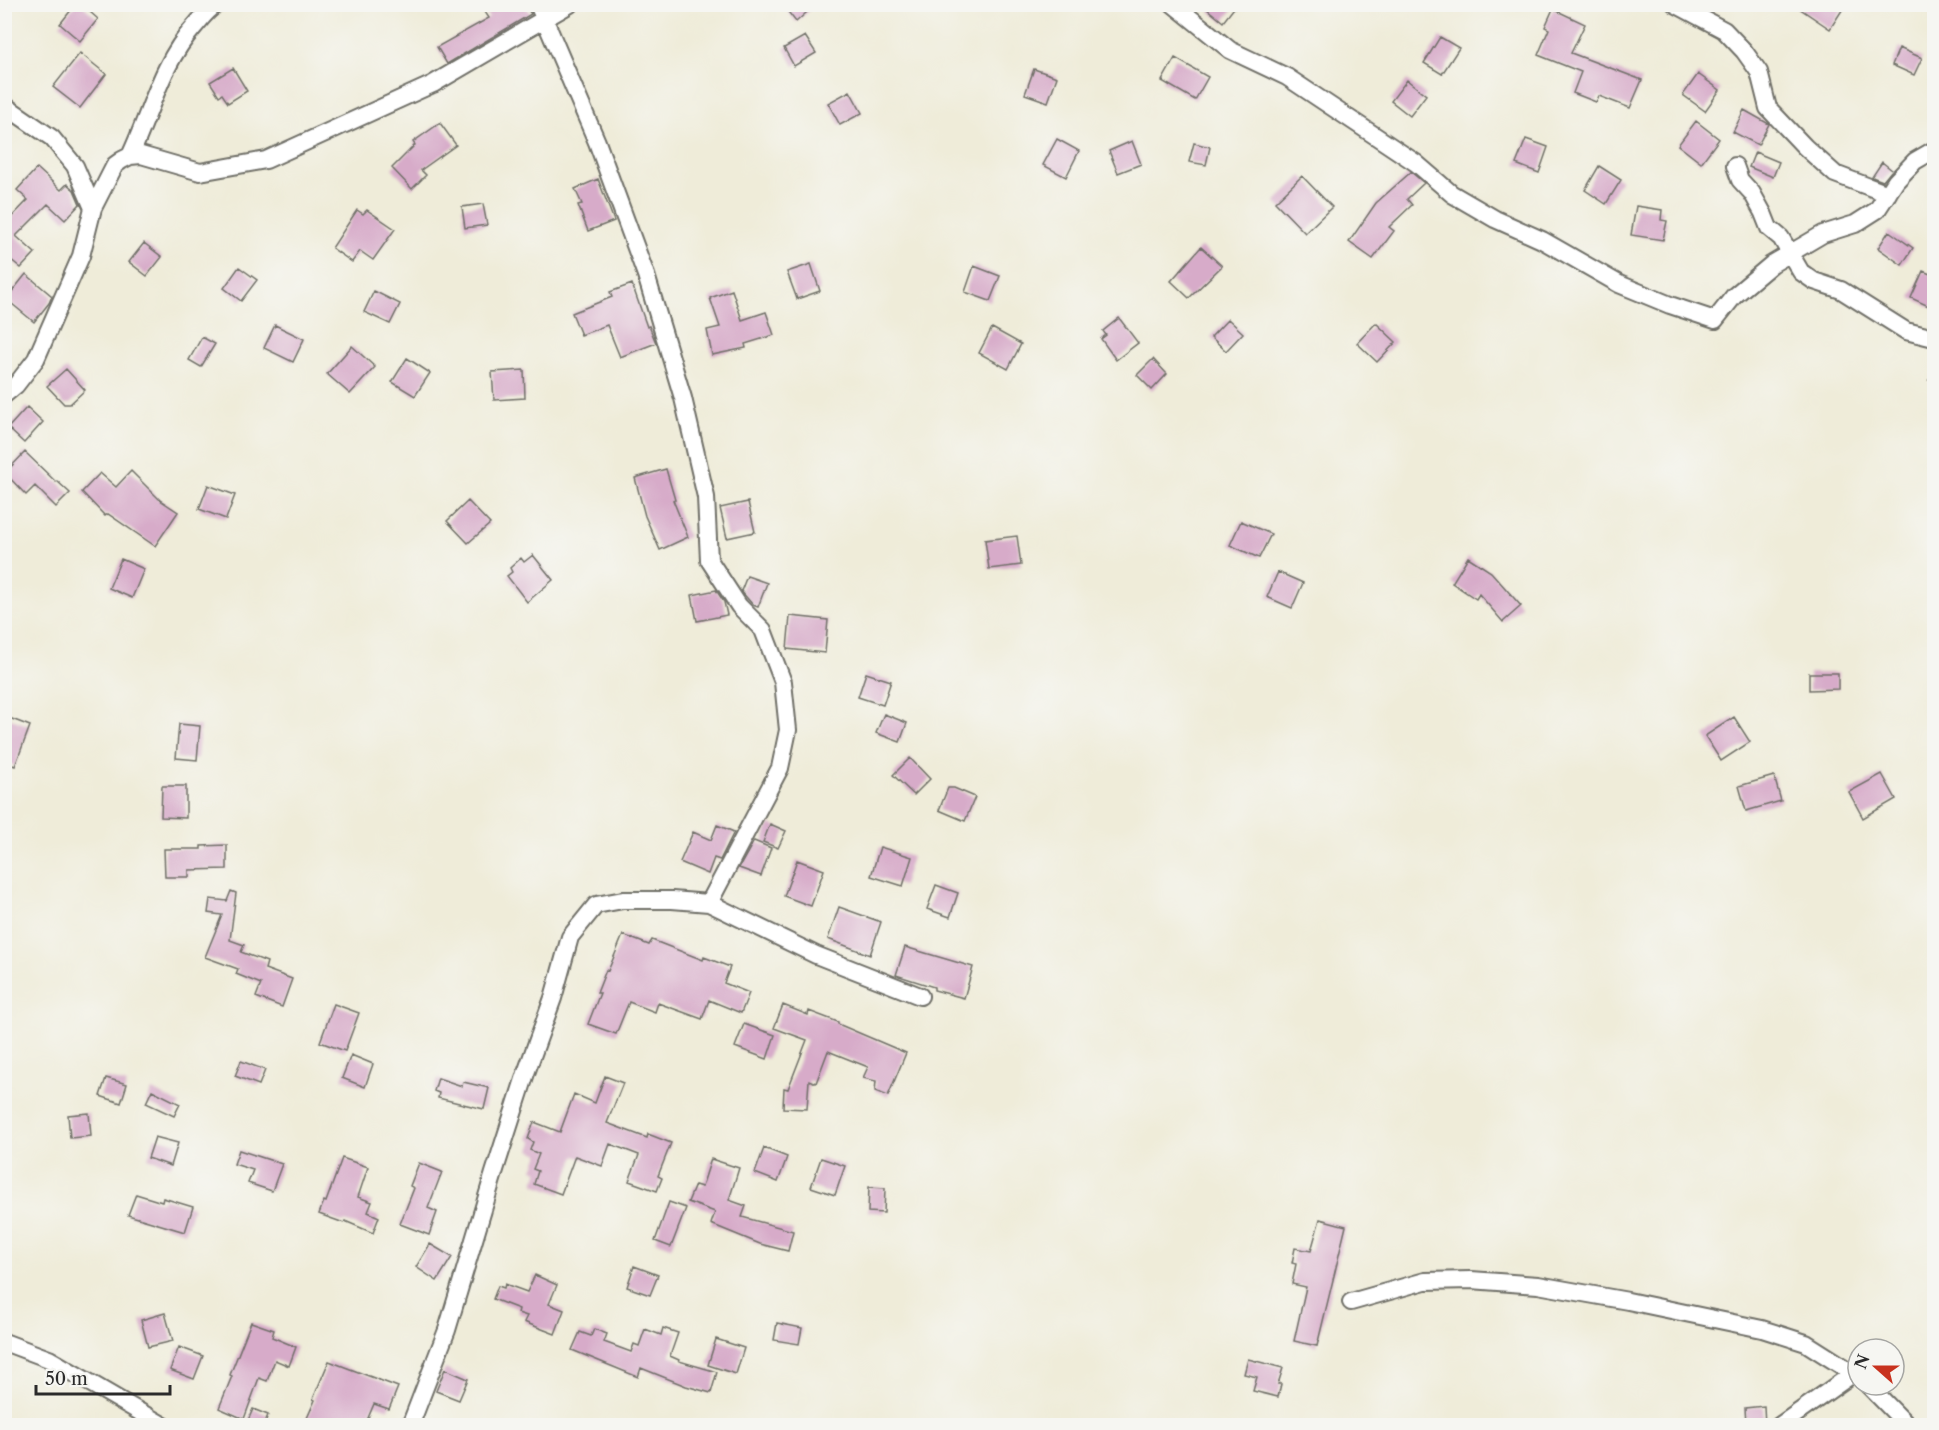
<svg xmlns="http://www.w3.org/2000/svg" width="1939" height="1430" font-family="'Libre Caslon Text',serif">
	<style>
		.building { fill: #d7abc9 }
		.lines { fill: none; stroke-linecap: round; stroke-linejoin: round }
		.minor-casing { stroke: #706f68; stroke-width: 20 }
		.path { stroke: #706f68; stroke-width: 3; stroke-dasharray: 1.5 4.5; stroke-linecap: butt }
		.minor { stroke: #fff; stroke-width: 16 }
	</style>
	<rect width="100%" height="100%" fill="#f6f6f2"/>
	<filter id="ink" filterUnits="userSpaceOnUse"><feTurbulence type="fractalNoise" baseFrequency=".0167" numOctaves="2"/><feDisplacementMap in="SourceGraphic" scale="12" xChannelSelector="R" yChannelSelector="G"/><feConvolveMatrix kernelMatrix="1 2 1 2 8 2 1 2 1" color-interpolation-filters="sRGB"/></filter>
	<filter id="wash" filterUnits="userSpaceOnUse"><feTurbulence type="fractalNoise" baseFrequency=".008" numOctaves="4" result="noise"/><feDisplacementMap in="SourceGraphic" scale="24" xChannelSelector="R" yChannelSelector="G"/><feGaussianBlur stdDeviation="1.35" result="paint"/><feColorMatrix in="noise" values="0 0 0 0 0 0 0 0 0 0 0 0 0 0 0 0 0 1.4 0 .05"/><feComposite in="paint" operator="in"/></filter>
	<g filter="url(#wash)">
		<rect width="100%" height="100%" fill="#efecd9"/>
		<g id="blocks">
			<path class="building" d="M 76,4 L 81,4 L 98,19 L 80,41 L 60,24 Z
				M 480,4 L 524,4 L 531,14 L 447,64 L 437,47 L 489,18 Z
				M 782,4 L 816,4 L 796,22 Z
				M 1201,4 L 1237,4 L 1223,22 Z
				M 1793,4 L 1846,4 L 1830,29 Z
				M 1553,9 L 1585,24 L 1571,53 L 1642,80 L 1630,108 L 1599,96 L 1596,102 L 1573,93 L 1581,72 L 1538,55 L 1549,29 L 1545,27 Z
				M 805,36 L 816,53 L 794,66 L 784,48 Z
				M 1440,37 L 1459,48 L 1442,74 L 1424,63 Z
				M 1899,48 L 1922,58 L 1914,75 L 1892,65 Z
				M 80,53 L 106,74 L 80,108 L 53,87 Z
				M 1175,58 L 1208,77 L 1195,100 L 1162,81 Z
				M 233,68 L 247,91 L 228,103 L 222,94 L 219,96 L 210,82 Z
				M 1034,69 L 1057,77 L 1048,102 L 1025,94 Z
				M 1698,74 L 1720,90 L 1705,111 L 1683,95 Z
				M 1407,80 L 1426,95 L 1410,116 L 1391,101 Z
				M 850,91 L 862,113 L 840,125 L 828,103 Z
				M 1744,110 L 1769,124 L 1758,145 L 1733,132 Z
				M 1696,121 L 1719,139 L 1701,163 L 1678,145 Z
				M 440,123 L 456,145 L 421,170 L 426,175 L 412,189 L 392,168 L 415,145 L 413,142 Z
				M 1057,139 L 1079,151 L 1066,177 L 1043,165 Z
				M 1526,139 L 1548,147 L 1539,173 L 1516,164 Z
				M 1132,141 L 1141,164 L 1118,173 L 1109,151 Z
				M 1194,143 L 1210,147 L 1206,165 L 1189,162 Z
				M 1755,152 L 1779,162 L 1773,177 L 1749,167 Z
				M 1882,162 L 1892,170 L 1883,181 L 1872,177 Z
				M 1599,166 L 1621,180 L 1606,204 L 1585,190 Z
				M 37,168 L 61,190 L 67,184 L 74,190 L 80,204 L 65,220 L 48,204 L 16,236 L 35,253 L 21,268 L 4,254 L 4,225 L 28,200 L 17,190 Z
				M 1411,172 L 1424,183 L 1407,199 L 1412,205 L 1389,227 L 1394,231 L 1373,259 L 1349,242 L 1376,203 Z
				M 1302,176 L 1332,207 L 1305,233 L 1275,202 Z
				M 598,179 L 614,221 L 588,231 L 578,205 L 582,204 L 575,189 Z
				M 483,204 L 487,225 L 465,228 L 462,207 Z
				M 1636,206 L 1662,210 L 1661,220 L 1667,221 L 1663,240 L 1631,235 Z
				M 357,210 L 363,214 L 367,210 L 395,229 L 373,260 L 360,251 L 352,262 L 332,248 Z
				M 1889,231 L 1913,248 L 1902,265 L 1878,248 Z
				M 144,243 L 162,257 L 147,276 L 129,262 Z
				M 1201,247 L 1222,266 L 1189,298 L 1171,281 Z
				M 811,264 L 820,291 L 797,299 L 787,272 Z
				M 974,266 L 1000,276 L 990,301 L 965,292 Z
				M 239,267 L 257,280 L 241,301 L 224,288 Z
				M 1923,271 L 1935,276 L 1935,309 L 1911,298 Z
				M 26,274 L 52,296 L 49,303 L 34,322 L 6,299 Z
				M 632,284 L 647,327 L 649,326 L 656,343 L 620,357 L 607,325 L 581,335 L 572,313 L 612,297 L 610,292 Z
				M 732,290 L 742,320 L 766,312 L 774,335 L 745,344 L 746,348 L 712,355 L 707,330 L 720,327 L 710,298 Z
				M 374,291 L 400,304 L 390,324 L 364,312 Z
				M 1119,318 L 1138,343 L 1116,360 L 1101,339 L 1106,335 L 1103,331 Z
				M 1228,319 L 1243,333 L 1226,351 L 1211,337 Z
				M 1376,323 L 1396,342 L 1377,362 L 1357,343 Z
				M 275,325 L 304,339 L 293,362 L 264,348 Z
				M 992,328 L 1021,344 L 1008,369 L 979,353 Z
				M 202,337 L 215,344 L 201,367 L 189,360 Z
				M 352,346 L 375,367 L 350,394 L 327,374 Z
				M 407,358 L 430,373 L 415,396 L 392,382 Z
				M 1153,359 L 1167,374 L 1152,390 L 1137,375 Z
				M 66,369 L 85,390 L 70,404 L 64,404 L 47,386 Z
				M 524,370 L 525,398 L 494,400 L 492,372 Z
				M 27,407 L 43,422 L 24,443 L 8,428 Z
				M 25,452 L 56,482 L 57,481 L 70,493 L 56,507 L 35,486 L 26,495 L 5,473 Z
				M 666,469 L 675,500 L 673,500 L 688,537 L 660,550 L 645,516 L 635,478 Z
				M 131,471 L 160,500 L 178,512 L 155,546 L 108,514 L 105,516 L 82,492 L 100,473 L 116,487 Z
				M 208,485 L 235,495 L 226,519 L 199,509 Z
				M 468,501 L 490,524 L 468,543 L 447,521 Z
				M 748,502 L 755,532 L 727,538 L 720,508 Z
				M 1241,521 L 1271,534 L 1259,558 L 1230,545 Z
				M 1017,536 L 1021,565 L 989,569 L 985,540 Z
				M 533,555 L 553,580 L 527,602 L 507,576 L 512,572 L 510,568 L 521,558 L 524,562 Z
				M 1468,557 L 1491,572 L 1521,606 L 1503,622 L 1479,594 L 1476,599 L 1452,583 Z
				M 121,559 L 144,569 L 132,598 L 109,588 Z
				M 1278,572 L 1303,583 L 1292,608 L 1267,597 Z
				M 747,576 L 767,583 L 758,607 L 753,605 L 741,591 Z
				M 716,590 L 724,602 L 727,615 L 697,621 L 692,595 Z
				M 790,616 L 828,620 L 825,653 L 787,649 Z
				M 866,673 L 891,681 L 883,705 L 858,697 Z
				M 1809,673 L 1838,673 L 1838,689 L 1809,690 Z
				M 884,714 L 907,723 L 900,742 L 876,733 Z
				M 4,716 L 30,726 L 15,766 L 4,762 Z
				M 1734,717 L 1750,742 L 1721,761 L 1705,736 Z
				M 179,724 L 200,726 L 197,760 L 176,758 Z
				M 910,758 L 930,779 L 914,795 L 893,775 Z
				M 1882,774 L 1896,799 L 1863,818 L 1849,792 Z
				M 1774,776 L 1781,801 L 1746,811 L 1739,786 Z
				M 162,786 L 186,786 L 186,818 L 161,817 Z
				M 948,788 L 954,788 L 975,797 L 965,821 L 939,810 Z
				M 770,824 L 786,831 L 778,848 L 763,842 Z
				M 717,825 L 734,832 L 720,860 L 714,858 L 708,874 L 680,862 L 693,832 L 711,840 Z
				M 754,841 L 771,848 L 761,876 L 739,868 Z
				M 227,845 L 227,869 L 189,870 L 189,877 L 165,877 L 164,849 L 201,849 L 201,846 Z
				M 880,847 L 912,857 L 903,886 L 871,876 Z
				M 797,860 L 824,870 L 811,906 L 784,896 Z
				M 936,885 L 958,893 L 950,917 L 927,909 Z
				M 231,891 L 236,893 L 230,940 L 244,945 L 241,952 L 267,962 L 265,969 L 292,979 L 282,1007 L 256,997 L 261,984 L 236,974 L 238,969 L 205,957 L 222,915 L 208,913 L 210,899 L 227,901 Z
				M 839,907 L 881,922 L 870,955 L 828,939 Z
				M 623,935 L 649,945 L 652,940 L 703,960 L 704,957 L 730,967 L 724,983 L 749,993 L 741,1013 L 709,1000 L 702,1019 L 658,1003 L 655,1012 L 629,1002 L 616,1034 L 588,1024 L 600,993 L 597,993 L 606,970 L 608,971 Z
				M 905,947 L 973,967 L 964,998 L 934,990 L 934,987 L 896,975 Z
				M 334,1004 L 359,1013 L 345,1051 L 320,1042 Z
				M 783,1005 L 808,1015 L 809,1011 L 838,1022 L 838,1024 L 906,1053 L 888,1096 L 875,1091 L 876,1081 L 863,1078 L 868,1067 L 828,1051 L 816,1083 L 809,1080 L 807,1109 L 783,1108 L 784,1088 L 788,1089 L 807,1040 L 774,1028 Z
				M 744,1024 L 775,1035 L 767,1059 L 735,1047 Z
				M 351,1055 L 373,1064 L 365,1087 L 342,1078 Z
				M 241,1061 L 265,1070 L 259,1085 L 235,1076 Z
				M 605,1076 L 623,1083 L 607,1123 L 647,1138 L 648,1134 L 671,1143 L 658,1176 L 662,1178 L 657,1191 L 629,1181 L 639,1155 L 610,1144 L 602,1166 L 575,1156 L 561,1194 L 534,1184 L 538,1171 L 533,1169 L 539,1154 L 530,1150 L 533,1142 L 528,1139 L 534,1122 L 560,1132 L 574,1094 L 595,1103 Z
				M 106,1078 L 127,1084 L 121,1103 L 100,1096 Z
				M 438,1078 L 462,1086 L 463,1082 L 489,1088 L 484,1109 L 438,1098 L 439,1093 L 434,1091 Z
				M 152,1090 L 180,1104 L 174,1116 L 146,1103 Z
				M 89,1113 L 91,1136 L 70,1138 L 68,1115 Z
				M 155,1137 L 178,1143 L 171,1166 L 148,1158 Z
				M 764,1148 L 787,1157 L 778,1182 L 755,1173 Z
				M 239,1150 L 282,1164 L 272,1191 L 248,1183 L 253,1170 L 234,1164 Z
				M 342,1158 L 368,1167 L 358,1197 L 372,1202 L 368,1212 L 379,1217 L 373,1233 L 345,1221 L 344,1223 L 319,1214 L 324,1201 L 326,1202 Z
				M 821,1158 L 845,1166 L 835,1195 L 811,1187 Z
				M 711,1159 L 739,1168 L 729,1200 L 746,1206 L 742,1217 L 793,1231 L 788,1251 L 760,1244 L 711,1224 L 715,1212 L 688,1202 L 695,1185 L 702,1187 Z
				M 419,1163 L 442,1172 L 428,1208 L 437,1212 L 429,1235 L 400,1224 L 414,1188 L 410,1186 Z
				M 869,1187 L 885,1188 L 884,1213 L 868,1212 Z
				M 136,1194 L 162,1202 L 163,1198 L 193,1207 L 185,1232 L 128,1215 Z
				M 669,1202 L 686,1208 L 671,1247 L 655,1241 Z
				M 1320,1219 L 1346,1226 L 1317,1346 L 1294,1341 L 1306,1287 L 1292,1284 L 1296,1264 L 1292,1263 L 1295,1248 L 1311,1251 Z
				M 430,1244 L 452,1257 L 437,1281 L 416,1267 Z
				M 634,1266 L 658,1275 L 650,1295 L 627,1287 Z
				M 535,1275 L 557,1285 L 549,1304 L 564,1310 L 555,1334 L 524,1322 L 527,1316 L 518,1313 L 519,1309 L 493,1299 L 498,1286 L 504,1288 L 505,1284 L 527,1292 Z
				M 165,1313 L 173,1341 L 148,1347 L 141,1320 Z
				M 251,1322 L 274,1330 L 272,1337 L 296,1347 L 289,1366 L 275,1360 L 267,1381 L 259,1378 L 244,1419 L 219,1408 L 232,1376 L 230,1375 Z
				M 777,1323 L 802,1328 L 799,1344 L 774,1340 Z
				M 663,1328 L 678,1333 L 670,1356 L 679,1360 L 679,1361 L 717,1372 L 711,1393 L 686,1386 L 641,1368 L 638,1377 L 572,1350 L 580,1332 L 591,1336 L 594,1329 L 607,1334 L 604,1342 L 631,1352 L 634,1344 L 639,1346 L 645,1329 L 661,1335 Z
				M 716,1339 L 744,1348 L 736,1374 L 708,1365 Z
				M 179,1347 L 203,1356 L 194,1379 L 170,1370 Z
				M 1248,1359 L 1283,1368 L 1278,1384 L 1281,1384 L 1278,1397 L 1253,1391 L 1257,1377 L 1244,1374 Z
				M 329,1361 L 398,1387 L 389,1409 L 374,1404 L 365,1425 L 304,1425 L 315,1400 L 313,1399 Z
				M 445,1369 L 468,1379 L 459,1400 L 436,1391 Z
				M 1764,1406 L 1765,1425 L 1746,1425 L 1745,1408 Z
				M 253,1409 L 268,1415 L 264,1425 L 246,1425 Z"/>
		</g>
	</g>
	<g filter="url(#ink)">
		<use href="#blocks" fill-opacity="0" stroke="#706f68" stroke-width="1.5"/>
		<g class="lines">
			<g class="minor-casing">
				<path id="minor" d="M 538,4 L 597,142 L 646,275 L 683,398 L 706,497 L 709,560 L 739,606 L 763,630 L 783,682 L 788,730 L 780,768 L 709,903
					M 1173,4 L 1230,50 L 1287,77 L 1416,163 L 1452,194 L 1495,219 L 1542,240 L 1619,284 L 1670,305 L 1715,320 L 1734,296 L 1772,264 L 1823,234 L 1855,224 L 1877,210 L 1896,181 L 1915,161 L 1934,150
					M 1675,4 L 1724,30 L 1744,51 L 1759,72 L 1768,108 L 1805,147 L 1835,174 L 1888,194
					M 4,105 L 52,138 L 75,166 L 93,208
					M 130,156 C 151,112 161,64 194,27 C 201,19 207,10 217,4
					M 1735,166 L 1740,180 L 1752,193 L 1763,213 L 1769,228 L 1781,238 L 1801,272 L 1814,281 L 1841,290 L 1906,331 L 1934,338
					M 4,395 L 16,385 L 36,359 L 81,256 L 93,208 L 115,165 L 122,160 L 130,156 L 141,155 L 200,172 L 266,160 L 433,84 L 570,4
					M 1351,1302 L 1425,1281 L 1471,1280 L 1538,1285 L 1628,1301 L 1762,1329 L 1806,1343 L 1858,1376
					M 4,1342 L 49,1359 L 164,1426
					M 1868,1385 L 1908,1426
					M 410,1426 L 447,1330 L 494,1173 L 526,1073 L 553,998 L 570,937 L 596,905 L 623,900 L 672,900 L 709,903 L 816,955 L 920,996
					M 1779,1426 L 1854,1373"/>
			</g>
			<path class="path" d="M 1929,381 L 1934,366"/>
			<use href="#minor" class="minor"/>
		</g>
	</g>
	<rect width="1939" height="1430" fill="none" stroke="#f6f6f2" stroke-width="24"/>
	<g transform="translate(1876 1367) rotate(291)"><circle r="28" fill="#f6f6f2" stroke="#a5a5a2" stroke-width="1.5"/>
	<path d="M0-4.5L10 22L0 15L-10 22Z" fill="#c8321e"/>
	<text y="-9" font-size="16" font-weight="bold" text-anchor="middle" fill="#2b2b2b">N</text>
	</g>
	<path d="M36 1385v9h134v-9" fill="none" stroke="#2b2b2b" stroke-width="3"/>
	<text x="45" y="1385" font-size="18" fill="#2b2b2b" stroke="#f6f6f2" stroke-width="4.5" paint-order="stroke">50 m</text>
</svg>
